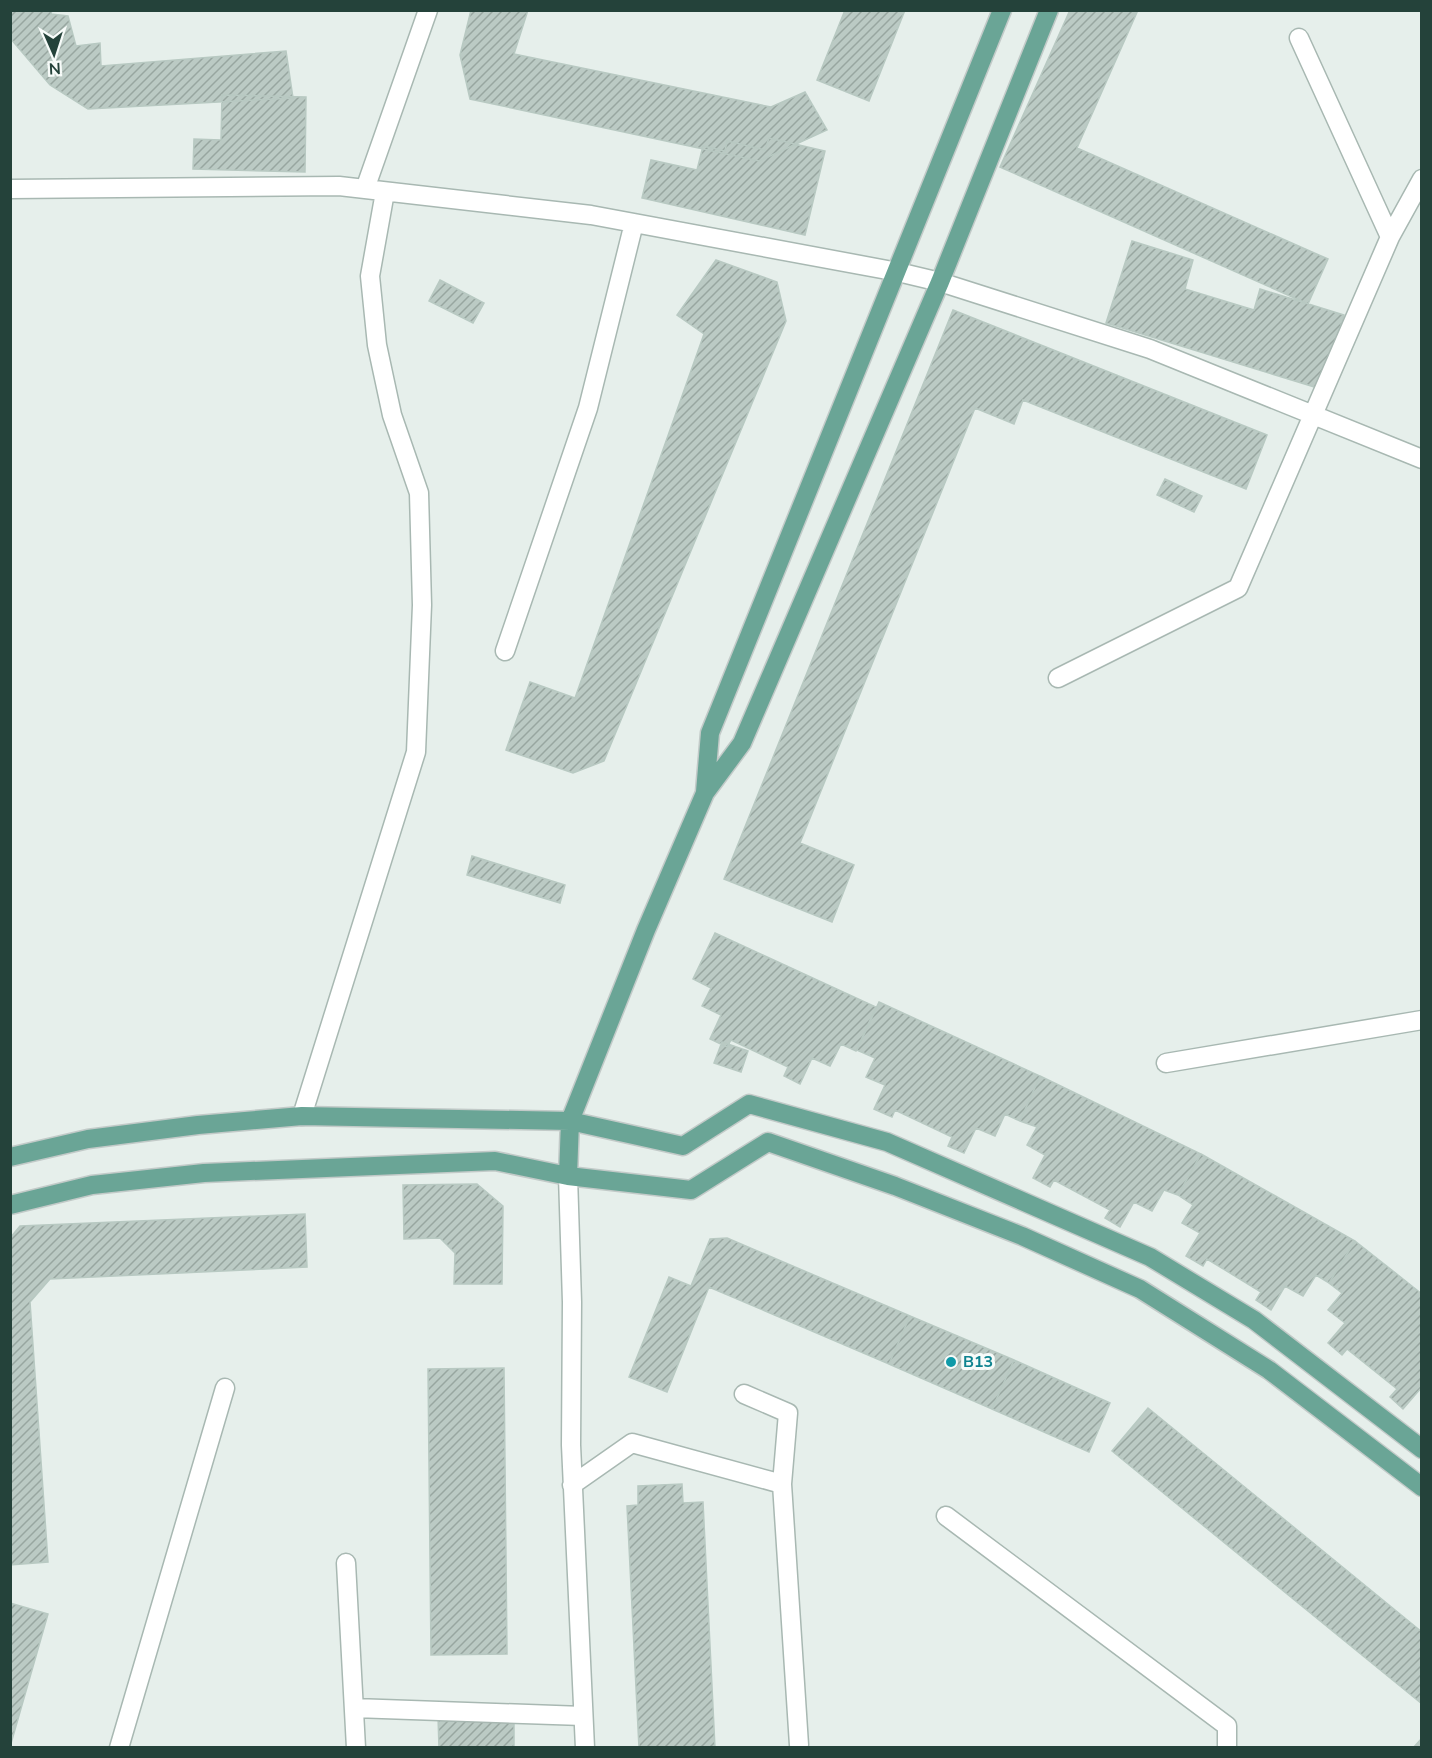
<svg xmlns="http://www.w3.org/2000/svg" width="1432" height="1758" font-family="'Nunito Sans',sans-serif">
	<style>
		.building { fill: url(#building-hatch); stroke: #b8c9c2; stroke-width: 1.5 }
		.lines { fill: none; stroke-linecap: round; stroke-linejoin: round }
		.minor-casing { stroke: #a8b8b2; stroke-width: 21 }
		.major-casing { stroke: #c2cac8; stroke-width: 21 }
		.minor { stroke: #fff; stroke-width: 18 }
		.major { stroke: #6aa596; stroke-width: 18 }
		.culture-dot { fill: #0f9aa8; stroke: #f7fbf9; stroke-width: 2 }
		.labels { text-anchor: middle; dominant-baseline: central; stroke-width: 6; stroke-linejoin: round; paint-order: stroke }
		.culture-label { font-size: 16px; font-weight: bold; fill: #0d838f; stroke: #f7fbf9; text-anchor: start }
	</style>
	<defs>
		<pattern id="building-hatch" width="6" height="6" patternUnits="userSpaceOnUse" patternTransform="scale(1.5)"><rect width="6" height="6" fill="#bbcac4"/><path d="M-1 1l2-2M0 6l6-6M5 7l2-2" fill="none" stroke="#98a6a0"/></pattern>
	</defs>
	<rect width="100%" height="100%" fill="#e6efeb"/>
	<path class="building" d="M 10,10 L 52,10 L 51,14 L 68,16 L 76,46 L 100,43 L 101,66 L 286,51 L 293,98 L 88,109 L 50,85 L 10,38 Z
		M 471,10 L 528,10 L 514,54 L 771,107 L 805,92 L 827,130 L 759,161 L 470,99 L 460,55 Z
		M 845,10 L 905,10 L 869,101 L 817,80 Z
		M 1070,10 L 1138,10 L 1077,148 L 1328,259 L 1308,304 L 1000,167 Z
		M 222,95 L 306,97 L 305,172 L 193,169 L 194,139 L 221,140 Z
		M 769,138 L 825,151 L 805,235 L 642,198 L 651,160 L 697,170 L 703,146 L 725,151 L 727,141 L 765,150 Z
		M 1132,241 L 1193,260 L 1185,289 L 1254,310 L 1260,289 L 1344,315 L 1321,389 L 1106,323 Z
		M 716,260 L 777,282 L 786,321 L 604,761 L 573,773 L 506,750 L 530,682 L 575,698 L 704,334 L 677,315 Z
		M 440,280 L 484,303 L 473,323 L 429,301 Z
		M 953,310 L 1267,435 L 1246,489 L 1023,400 L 1014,424 L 975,408 L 800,843 L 854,865 L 832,922 L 724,879 Z
		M 1165,479 L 1202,496 L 1194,512 L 1157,495 Z
		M 472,856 L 565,885 L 560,903 L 467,875 Z
		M 715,933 L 876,1007 L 856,1051 L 841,1044 L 830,1066 L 812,1058 L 800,1084 L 784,1076 L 788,1067 L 731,1040 L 727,1047 L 710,1039 L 721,1015 L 702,1006 L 711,988 L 693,979 Z
		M 879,1002 L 1040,1076 L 1020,1121 L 1005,1114 L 995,1136 L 976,1128 L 964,1153 L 948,1146 L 952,1137 L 895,1110 L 892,1117 L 874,1109 L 885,1085 L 866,1077 L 875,1058 L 857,1050 Z
		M 722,1042 L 748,1051 L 741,1072 L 714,1063 Z
		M 1040,1076 L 1201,1154 L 1178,1195 L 1164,1190 L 1152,1211 L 1134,1202 L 1120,1227 L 1105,1218 L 1110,1210 L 1054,1180 L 1050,1187 L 1033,1178 L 1045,1155 L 1027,1145 L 1037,1127 L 1020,1121 Z
		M 1201,1154 L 1355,1241 L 1329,1283 L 1316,1275 L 1303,1296 L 1285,1286 L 1271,1310 L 1256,1300 L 1261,1292 L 1207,1259 L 1203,1266 L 1186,1256 L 1200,1233 L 1182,1223 L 1193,1205 L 1178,1195 Z
		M 477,1184 L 503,1206 L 502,1284 L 454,1284 L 455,1253 L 440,1238 L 404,1239 L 403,1185 Z
		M 305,1214 L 307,1267 L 50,1279 L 30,1302 L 48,1562 L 10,1565 L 10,1238 L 20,1226 Z
		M 727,1238 L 910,1316 L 889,1364 L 709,1287 L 667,1392 L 629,1377 L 669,1277 L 691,1286 L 710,1239 Z
		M 1355,1241 L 1422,1294 L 1422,1387 L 1403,1409 L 1390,1397 L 1397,1389 L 1347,1349 L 1342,1355 L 1328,1343 L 1345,1323 L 1328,1310 L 1342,1293 L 1329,1283 Z
		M 910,1316 L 1014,1360 L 992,1409 L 889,1364 Z
		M 1014,1360 L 1110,1403 L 1089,1452 L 992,1409 Z
		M 504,1368 L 507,1654 L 431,1655 L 428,1369 Z
		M 1148,1408 L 1422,1632 L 1422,1704 L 1112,1451 Z
		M 682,1484 L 683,1503 L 703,1502 L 715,1748 L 639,1748 L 627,1506 L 638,1505 L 638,1486 Z
		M 10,1603 L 48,1614 L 10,1747 Z
		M 514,1715 L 514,1748 L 439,1748 L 438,1716 Z
		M 1422,1738 L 1422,1748 L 1413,1748 Z"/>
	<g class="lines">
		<g class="minor-casing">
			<path id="minor" d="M 10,189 L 339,186 L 591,215 L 898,272 L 940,282 L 1150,349 L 1422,459
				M 365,189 L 428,10
				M 1390,237 L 1422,179
				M 505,651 L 588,408 L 634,223
				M 1058,678 L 1238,588 L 1390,237 L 1299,38
				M 1166,1063 L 1422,1020
				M 302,1116 L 416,752 L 422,605 L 419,493 L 392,415 L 377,345 L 370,276 L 385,192
				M 568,1176 L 572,1302 L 571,1445 L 585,1748
				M 744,1394 L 788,1413 L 782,1484 L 799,1745
				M 572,1485 L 632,1443 L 782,1484
				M 946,1516 L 1227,1726 L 1227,1748
				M 346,1563 L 356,1748
				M 354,1708 L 583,1716
				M 119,1748 L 225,1388"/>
		</g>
		<g class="major-casing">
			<path id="major" d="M 705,792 L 710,733 L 1002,10
				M 10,1157 L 88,1139 L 198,1125 L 302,1116 L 570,1121 L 683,1146 L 749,1104 L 887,1142 L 1150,1257 L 1254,1320 L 1422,1449
				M 568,1176 L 570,1121 L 646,930 L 705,793 L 742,743 L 940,282 L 1049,10
				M 10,1205 L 92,1185 L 204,1173 L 495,1161 L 568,1176 L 691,1190 L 768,1142 L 895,1186 L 1022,1236 L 1140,1289 L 1269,1370 L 1422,1487"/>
		</g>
		<use href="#minor" class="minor"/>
		<use href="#major" class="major"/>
	</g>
	<circle class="culture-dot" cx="951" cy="1362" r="6"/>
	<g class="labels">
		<g class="culture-label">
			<text x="963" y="1362">B13</text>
		</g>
	</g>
	<rect width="1432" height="1758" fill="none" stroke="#24423a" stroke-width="24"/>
	<g transform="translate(54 54) rotate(177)" stroke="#f7fbf9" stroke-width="4.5" paint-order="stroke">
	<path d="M0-4.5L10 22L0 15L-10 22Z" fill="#24423a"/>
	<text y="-9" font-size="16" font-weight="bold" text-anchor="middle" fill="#24423a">N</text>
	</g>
</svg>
